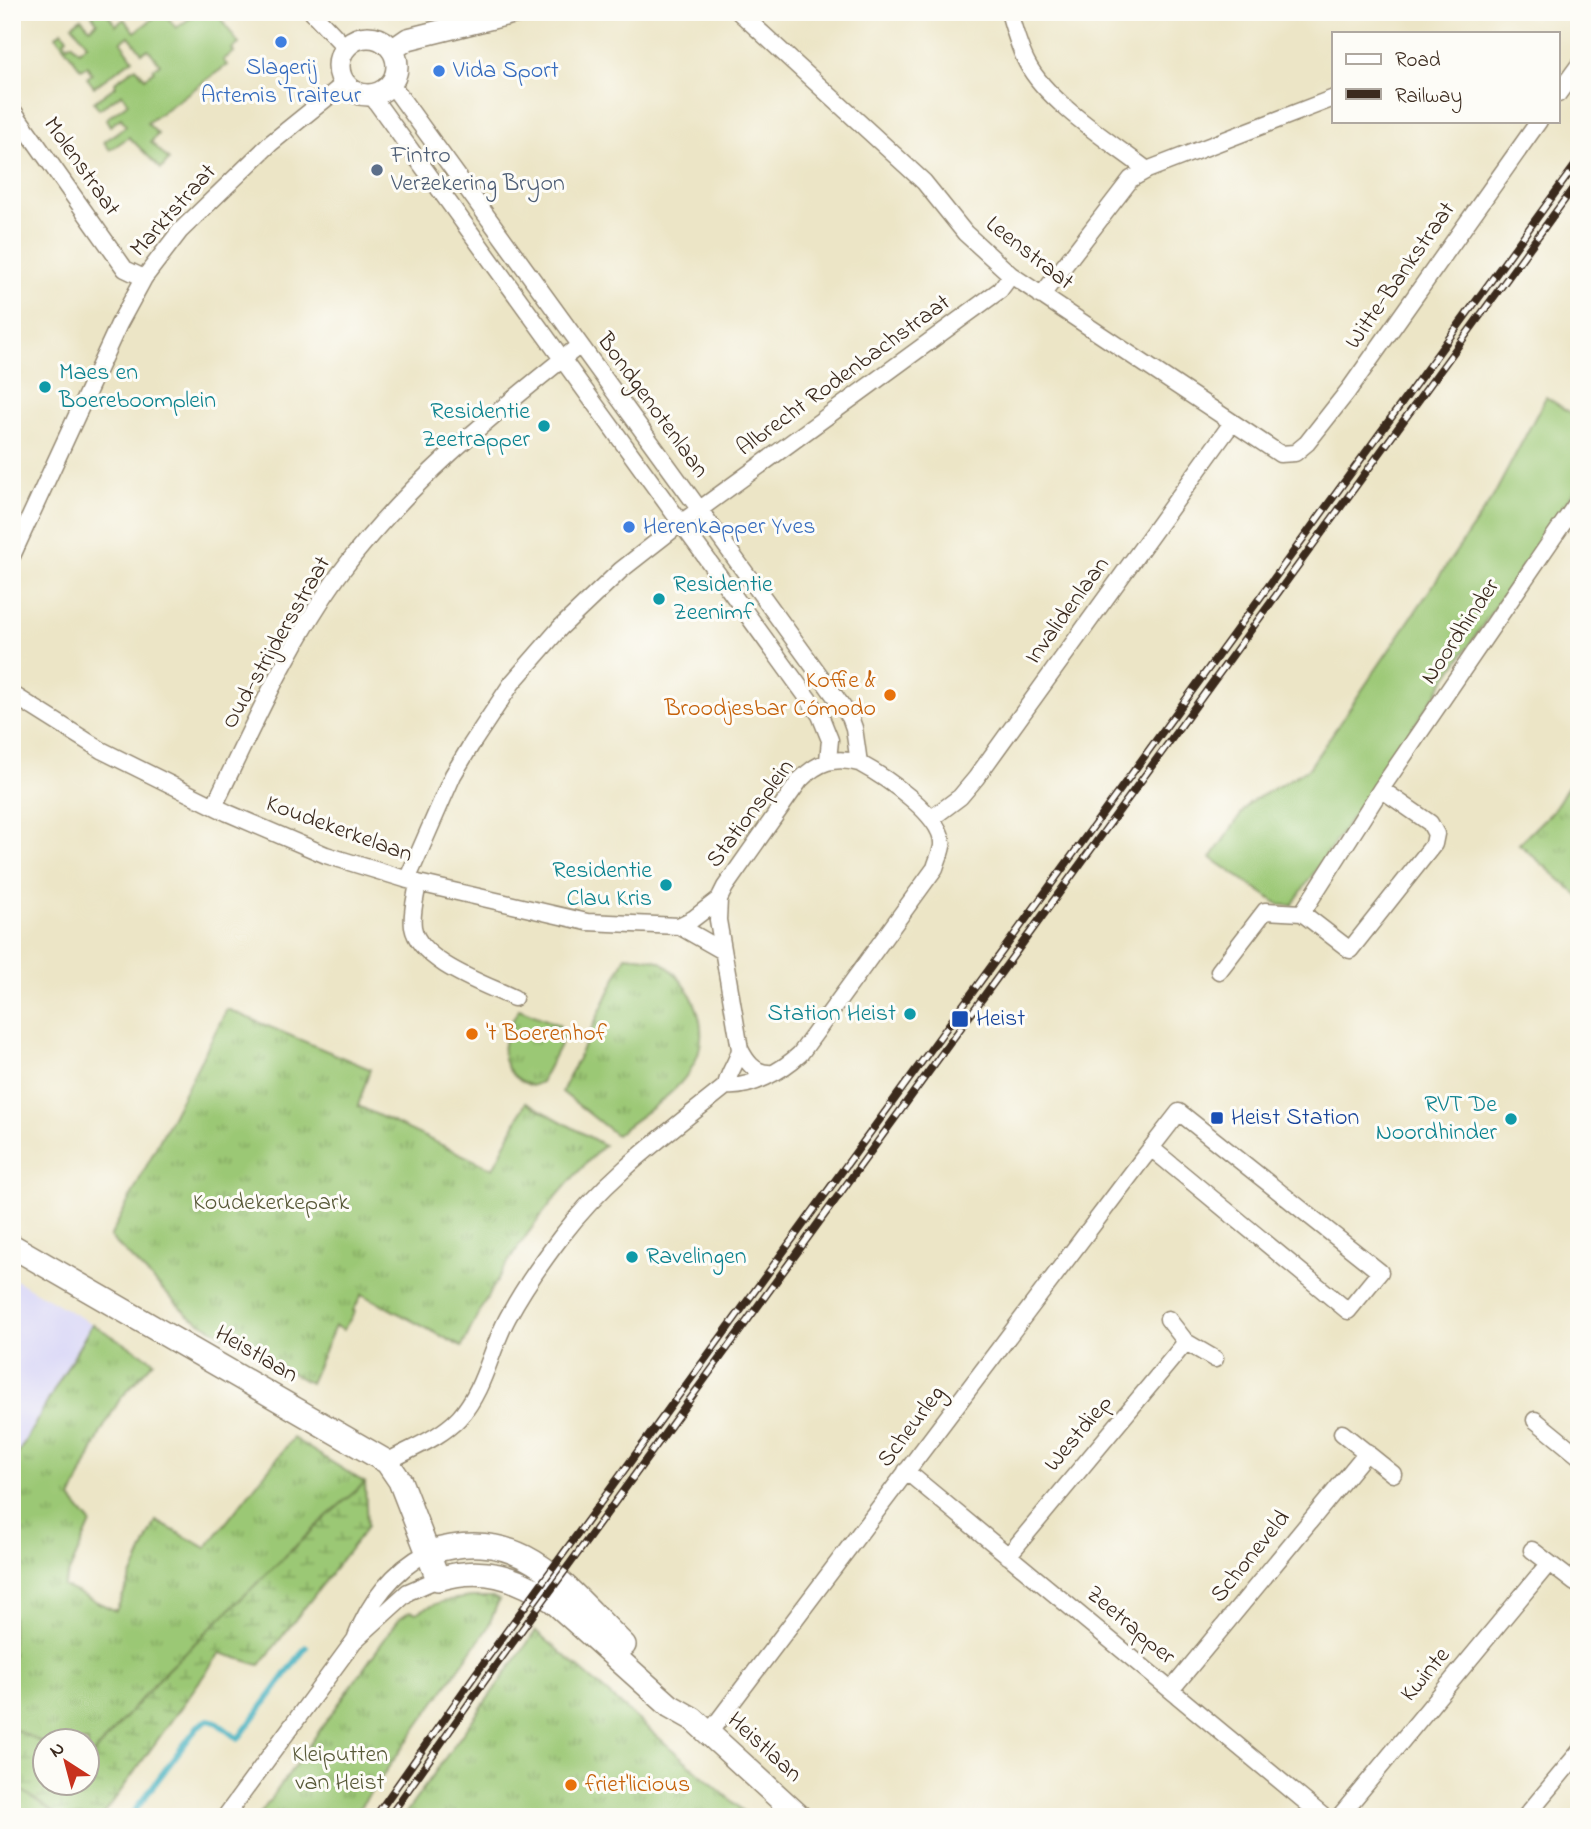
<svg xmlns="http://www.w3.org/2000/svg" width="1591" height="1829" font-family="'Indie Flower',sans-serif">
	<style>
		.built { fill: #d9d7f7 }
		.grass { fill: url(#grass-tufts); stroke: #6b794a; stroke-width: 2 }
		.wetland { fill: url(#wetland-marsh); stroke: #6b794a; stroke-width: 2 }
		.garden { fill: #9bc875; stroke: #6b794a; stroke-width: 2 }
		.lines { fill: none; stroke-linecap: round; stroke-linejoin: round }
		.stream { stroke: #42b0bf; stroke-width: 6 }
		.minor-casing { stroke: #948872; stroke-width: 19 }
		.tertiary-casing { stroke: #948872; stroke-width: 24 }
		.secondary-casing { stroke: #948872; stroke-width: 26 }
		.minor { stroke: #fff; stroke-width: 16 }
		.tertiary { stroke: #fff; stroke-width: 21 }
		.secondary { stroke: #fff; stroke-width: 23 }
		.rail-casing { stroke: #3b2a1e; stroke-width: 8 }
		.rail { stroke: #fdfcf7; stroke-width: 5; stroke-dasharray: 16; stroke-linecap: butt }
		.shop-dot { fill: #3f7fe0; stroke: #fdfcf7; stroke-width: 2.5 }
		.service-dot { fill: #5c6f8a; stroke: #fdfcf7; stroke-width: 2.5 }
		.culture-dot { fill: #0f9aa8; stroke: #fdfcf7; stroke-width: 2.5 }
		.food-dot { fill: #e8710a; stroke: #fdfcf7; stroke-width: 2.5 }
		.transit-dot { fill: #1a4fb4; stroke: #fdfcf7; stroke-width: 2.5 }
		.labels { text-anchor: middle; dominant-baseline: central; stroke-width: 6; stroke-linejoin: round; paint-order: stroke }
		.shop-label { font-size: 24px; fill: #366cbe; stroke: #fdfcf7; text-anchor: start }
		.service-label { font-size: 24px; fill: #4e5e75; stroke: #fdfcf7; text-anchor: start }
		.street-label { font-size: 24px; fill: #3b2a1e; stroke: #fdfcf7 }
		.culture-label { font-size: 24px; fill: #0d838f; stroke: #fdfcf7; text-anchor: end }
		.food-label { font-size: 24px; fill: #c56008; stroke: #fdfcf7; text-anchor: start }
		.transit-label { font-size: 24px; fill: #164399; stroke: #fdfcf7; text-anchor: start }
		.park-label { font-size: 24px; fill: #585938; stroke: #fdfcf7 }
	</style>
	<defs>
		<pattern id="grass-tufts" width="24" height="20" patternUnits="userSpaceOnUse" patternTransform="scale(1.75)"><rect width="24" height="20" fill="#9bc875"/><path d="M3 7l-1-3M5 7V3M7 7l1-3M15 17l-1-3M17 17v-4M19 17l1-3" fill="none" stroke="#80a35f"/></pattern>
		<pattern id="wetland-marsh" width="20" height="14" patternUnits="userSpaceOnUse" patternTransform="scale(1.75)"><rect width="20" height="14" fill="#9bc875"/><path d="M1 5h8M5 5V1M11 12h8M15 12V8" fill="none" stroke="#80a35f"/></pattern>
	</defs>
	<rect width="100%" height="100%" fill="#fdfcf7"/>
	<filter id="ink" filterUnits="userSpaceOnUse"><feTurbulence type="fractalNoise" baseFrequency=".0143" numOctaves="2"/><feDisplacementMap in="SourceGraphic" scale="14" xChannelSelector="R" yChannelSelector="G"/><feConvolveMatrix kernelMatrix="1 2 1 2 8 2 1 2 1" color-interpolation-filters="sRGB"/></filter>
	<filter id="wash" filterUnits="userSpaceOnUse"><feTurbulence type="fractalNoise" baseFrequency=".00686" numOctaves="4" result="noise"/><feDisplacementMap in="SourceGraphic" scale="28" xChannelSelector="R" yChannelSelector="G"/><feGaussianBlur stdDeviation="1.57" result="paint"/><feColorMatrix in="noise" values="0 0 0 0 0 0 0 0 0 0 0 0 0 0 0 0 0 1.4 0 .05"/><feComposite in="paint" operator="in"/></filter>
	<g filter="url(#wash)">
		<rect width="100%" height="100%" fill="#ece5c6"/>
		<path class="built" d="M 12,1278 L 92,1324 L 12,1464 Z"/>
		<path class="grass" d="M 1579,770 L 1579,896 L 1519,844 L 1553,810 Z
			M 626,956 C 637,957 653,957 663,963 C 667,966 671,970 675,974 C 700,1000 712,1040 689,1072 C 672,1098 639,1115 616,1135 L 562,1092 Z
			M 227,1009 L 370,1069 L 358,1106 L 493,1169 L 526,1102 L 604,1145 C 544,1204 497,1270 462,1347 L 362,1294 L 353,1311 L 355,1312 L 343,1330 L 335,1326 L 310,1383 L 189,1316 L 110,1237 Z
			M 519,1009 L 559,1025 L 565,1035 L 541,1082 L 532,1086 C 492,1071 500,1039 519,1009 Z
			M 92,1324 L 154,1361 L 120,1399 L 101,1432 L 71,1499 L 91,1523 L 63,1586 L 116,1611 L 156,1521 L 206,1548 L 293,1438 L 365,1483 L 327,1516 L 166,1671 L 88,1760 L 88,1742 L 46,1742 L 45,1744 L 12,1728 L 12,1464 Z
			M 472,1597 L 492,1597 L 499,1600 L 487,1629 L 353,1817 L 258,1817 L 399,1619 L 410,1611 L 417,1613 C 435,1602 452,1599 472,1597 Z
			M 536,1631 L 750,1817 L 403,1817 Z
			M 12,1783 L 60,1817 L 12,1817 Z"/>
		<path class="wetland" d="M 365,1483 L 367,1527 L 260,1665 L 220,1653 L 102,1817 L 60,1817 L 12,1783 L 12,1728 L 45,1744 L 46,1784 L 88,1784 L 88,1760 L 166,1671 L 327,1516 Z"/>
		<path class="garden" d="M 95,12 L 106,12 L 116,25 L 124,19 L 135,32 L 162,12 L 164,12 L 176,28 L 199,12 L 216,12 L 239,44 L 232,49 L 234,52 L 223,60 L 227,65 L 147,123 L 158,134 L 151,142 L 169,160 L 161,169 L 129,137 L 110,150 L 104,142 L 126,126 L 121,118 L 110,126 L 106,119 L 128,103 L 122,94 L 99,109 L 94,102 L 116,86 L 115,82 L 136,67 L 145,78 L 154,71 L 153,69 L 160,64 L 148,49 L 142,53 L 129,36 L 121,42 L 133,59 L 94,87 L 87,78 L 92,74 L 87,66 L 81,69 L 56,36 L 62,31 L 67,38 L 64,41 L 67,46 L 71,43 L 79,51 L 87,44 L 72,25 L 81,18 L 90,28 L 97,22 L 92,15 Z
			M 1546,397 L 1579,418 L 1579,484 L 1292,905 L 1280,905 L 1211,858 L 1249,803 L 1309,768 L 1493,497 Z"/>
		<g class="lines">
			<path class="stream" d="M 130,1817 L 198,1726 L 208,1720 L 216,1722 L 238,1739 L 306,1647"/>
		</g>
	</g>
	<g filter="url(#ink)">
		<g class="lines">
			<g class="minor-casing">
				<path id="minor" d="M 312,12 L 345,47
					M 739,12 L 924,182 L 965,233 L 1011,275 L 1280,454 L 1295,453 L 1307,443 L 1348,391 L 1539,121
					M 1009,12 C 1014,29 1019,48 1027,63 C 1047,102 1112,143 1147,170
					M 391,84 L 850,717 L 854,728 L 859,763
					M 1558,94 L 1579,65
					M 371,95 L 820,715 L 830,740 L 828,760
					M 12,109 L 125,269 L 144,278
					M 1041,296 L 1131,179 L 1147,170 L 1334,98
					M 12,556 L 119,324 L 144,278 L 180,231 L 271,143 L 344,84
					M 12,694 L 101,750 L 228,813 L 326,855 L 418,883 L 587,922 L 679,926 L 723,951
					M 1381,789 L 1430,823 L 1436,834 L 1434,844 L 1350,950 L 1302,913 L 1381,789 L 1579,500
					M 214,806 C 252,728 288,646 338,576 C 405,485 492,415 580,345
					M 932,818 L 960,797 L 976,778 L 1232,423
					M 407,880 L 453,775 L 471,745 L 512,683 L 560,628 L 621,570 L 681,523 L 1000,290 L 1011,275
					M 418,883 C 416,897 411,912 413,927 C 419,962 485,984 514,998
					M 679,926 L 693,919 L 719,899
					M 1219,971 L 1265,911 L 1302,913
					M 726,1086 C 750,1089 783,1070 800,1054 L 935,868 C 937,861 941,853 942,846 C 945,816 883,776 859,763 C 834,756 818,762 800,780 L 725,887 L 719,899 L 718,920 L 740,1049 C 746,1061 754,1073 769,1073
					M 1168,1319 L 1186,1342 L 1215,1359
					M 1535,1420 L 1579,1456
					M 1342,1433 L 1393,1474
					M 387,1462 C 411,1448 439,1439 459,1418 C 485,1389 490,1350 508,1317 C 523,1289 542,1262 561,1237 C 607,1176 668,1133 726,1086 C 728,1072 738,1062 740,1049
					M 906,1471 L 1324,1817
					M 1008,1556 L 1186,1342
					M 1549,1563 L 1575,1583
					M 356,1637 C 369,1602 394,1570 427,1553
					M 1171,1690 L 1367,1452
					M 709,1733 L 1141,1161 L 1179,1112 L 1380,1272 L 1348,1311 L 1151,1148
					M 225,1817 L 354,1641 L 408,1592 L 438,1579
					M 1339,1817 L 1549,1563 L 1532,1550
					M 1525,1817 L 1579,1752"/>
			</g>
			<g class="tertiary-casing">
				<path id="tertiary" d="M339 66a29 29 0 1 1 58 0a29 29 0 1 1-58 0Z
					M 392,50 L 408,39 L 517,12"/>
			</g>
			<g class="secondary-casing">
				<path id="secondary" d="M 12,1246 L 387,1462 L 400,1481 L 438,1579 C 482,1566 515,1576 553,1601 L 670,1706 L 693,1719 L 800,1817
					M 427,1553 C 523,1522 562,1585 624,1645"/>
			</g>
			<use href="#minor" class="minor"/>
			<use href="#tertiary" class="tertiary"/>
			<use href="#secondary" class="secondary"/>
			<g class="rail-casing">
				<path id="rail" d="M 375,1817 L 477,1672 L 1579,160
					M 389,1817 L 486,1679 L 1579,180"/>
			</g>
			<use href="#rail" class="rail"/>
		</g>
	</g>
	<g class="shop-dot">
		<circle cx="281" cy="42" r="7"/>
		<circle cx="439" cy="71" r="7"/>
		<circle cx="629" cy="527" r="7"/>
	</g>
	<circle class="service-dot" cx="377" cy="170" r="7"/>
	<g class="culture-dot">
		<circle cx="45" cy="387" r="7"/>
		<circle cx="544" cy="426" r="7"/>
		<circle cx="659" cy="599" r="7"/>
		<circle cx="666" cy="885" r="7"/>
		<circle cx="910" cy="1014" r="7"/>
		<circle cx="1511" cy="1119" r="7"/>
		<circle cx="632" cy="1257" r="7"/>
	</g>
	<g class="food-dot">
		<circle cx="890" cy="695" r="7"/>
		<circle cx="472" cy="1034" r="7"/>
		<circle cx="571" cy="1785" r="7"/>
	</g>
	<g class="transit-dot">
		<rect x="951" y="1010" width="18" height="18" rx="3.5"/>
		<rect x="1210" y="1111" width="14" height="14" rx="3.5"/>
	</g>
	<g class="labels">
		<g class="shop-label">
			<text x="281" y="68" text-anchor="middle">Slagerij<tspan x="281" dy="28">Artemis Traiteur</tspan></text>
			<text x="453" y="71">Vida Sport</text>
			<text x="643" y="527">Herenkapper Yves</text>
		</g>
		<g class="service-label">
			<text x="391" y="156">Fintro<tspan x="391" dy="28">Verzekering Bryon</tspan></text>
		</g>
		<g class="street-label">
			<text transform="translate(81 167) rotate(55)">Molenstraat</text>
			<text transform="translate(174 211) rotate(-48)">Marktstraat</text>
			<text transform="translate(1029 254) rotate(38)">Leenstraat</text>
			<text transform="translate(1401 276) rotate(-55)">Witte-Bankstraat</text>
			<text transform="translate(844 376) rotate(-36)">Albrecht Rodenbachstraat</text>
			<text transform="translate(652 406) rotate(54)">Bondgenotenlaan</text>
			<text transform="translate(1068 611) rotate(-54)">Invalidenlaan</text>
			<text transform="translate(1461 632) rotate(-56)">Noordhinder</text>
			<text transform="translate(277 643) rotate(-60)">Oud-strijdersstraat</text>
			<text transform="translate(751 814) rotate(-53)">Stationsplein</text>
			<text transform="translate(339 830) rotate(20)">Koudekerkelaan</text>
			<text transform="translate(256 1355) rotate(30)">Heistlaan</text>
			<text transform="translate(912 1427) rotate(-53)">Scheurleg</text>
			<text transform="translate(1079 1434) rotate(-50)">Westdiep</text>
			<text transform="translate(1251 1557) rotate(-51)">Schoneveld</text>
			<text transform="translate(1130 1626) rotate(40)">Zeetrapper</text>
			<text transform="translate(1426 1675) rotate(-50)">Kwinte</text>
			<text transform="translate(764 1748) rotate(42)">Heistlaan</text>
		</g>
		<g class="culture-label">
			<text x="59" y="373" text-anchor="start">Maes en<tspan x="59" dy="28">Boereboomplein</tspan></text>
			<text x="530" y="412">Residentie<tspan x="530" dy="28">Zeetrapper</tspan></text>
			<text x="673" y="585" text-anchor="start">Residentie<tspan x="673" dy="28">Zeenimf</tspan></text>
			<text x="652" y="871">Residentie<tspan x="652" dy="28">Clau Kris</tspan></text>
			<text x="896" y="1014">Station Heist</text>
			<text x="1497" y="1105">RVT De<tspan x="1497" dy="28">Noordhinder</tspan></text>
			<text x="646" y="1257" text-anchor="start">Ravelingen</text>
		</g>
		<g class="food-label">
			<text x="876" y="681" text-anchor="end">Koffie &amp;<tspan x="876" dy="28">Broodjesbar Cómodo</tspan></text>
			<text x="486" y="1034">'t Boerenhof</text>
			<text x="585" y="1785">friet'licious</text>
		</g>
		<g class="transit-label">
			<text x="976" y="1019">Heist</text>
			<text x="1231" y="1118">Heist Station</text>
		</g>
		<g class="park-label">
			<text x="271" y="1203">Koudekerkepark</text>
			<text x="340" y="1755">Kleiputten<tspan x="340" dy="28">van Heist</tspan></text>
		</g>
	</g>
	<rect width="1591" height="1829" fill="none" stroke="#fdfcf7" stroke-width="42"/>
	<rect x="1332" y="32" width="228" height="91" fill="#fdfcf7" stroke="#afa8a0" stroke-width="2"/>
	<rect x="1346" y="54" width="35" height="10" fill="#ffffff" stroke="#afa8a0" stroke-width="2"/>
	<text x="1395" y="66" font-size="21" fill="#3b2a1e">Road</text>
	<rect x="1346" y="89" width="35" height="10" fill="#3b2a1e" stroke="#afa8a0" stroke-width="2"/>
	<text x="1395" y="102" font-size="21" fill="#3b2a1e">Railway</text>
	<g transform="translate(66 1762) rotate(324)"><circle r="33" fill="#fdfcf7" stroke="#afa8a0" stroke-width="2"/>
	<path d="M0-5L12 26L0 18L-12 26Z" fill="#c8321e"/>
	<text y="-10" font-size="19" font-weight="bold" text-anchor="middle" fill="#3b2a1e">N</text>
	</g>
</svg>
